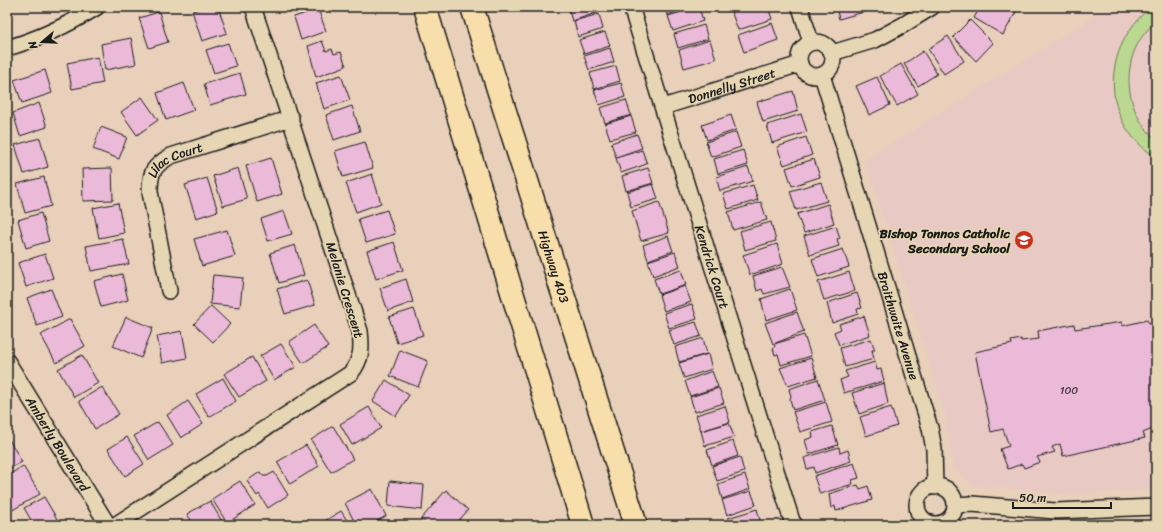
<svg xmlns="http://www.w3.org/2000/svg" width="1163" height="532" font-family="Sriracha,sans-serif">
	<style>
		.built { fill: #e9c9c4 }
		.green { fill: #bbd890; stroke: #6c7a56 }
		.building { fill: #ecbad9; stroke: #1c1c1c }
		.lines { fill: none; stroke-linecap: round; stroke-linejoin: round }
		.street-casing { stroke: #1c1c1c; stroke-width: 18 }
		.highway-casing { stroke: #1c1c1c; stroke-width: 25 }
		.street { stroke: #e7d6b3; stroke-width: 15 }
		.highway { stroke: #f8deab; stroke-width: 22 }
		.labels { text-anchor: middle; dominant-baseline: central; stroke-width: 3.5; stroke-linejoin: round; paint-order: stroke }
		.number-label { font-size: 11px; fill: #50444b }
		.street-label { font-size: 13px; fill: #1c1c1c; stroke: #e7d6b3 }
		.poi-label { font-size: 13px; font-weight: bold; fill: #1c1c1c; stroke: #e7d6b3; text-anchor: end }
	</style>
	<rect width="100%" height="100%" fill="#e8d0bb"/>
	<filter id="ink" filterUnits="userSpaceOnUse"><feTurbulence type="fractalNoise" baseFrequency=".025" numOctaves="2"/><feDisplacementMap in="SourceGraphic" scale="8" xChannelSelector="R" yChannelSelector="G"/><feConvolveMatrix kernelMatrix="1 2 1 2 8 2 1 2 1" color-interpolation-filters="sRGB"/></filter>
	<g filter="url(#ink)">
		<path class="built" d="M 1110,7 L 1156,7 L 1156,489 L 1064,494 L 973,485 L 955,469 L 945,414 L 866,160 Z"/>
		<path class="green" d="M 1151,7 L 1156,7 L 1156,22 C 1119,51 1121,110 1156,139 L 1156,157 C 1099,122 1101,47 1151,7 Z"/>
		<path class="building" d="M 206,7 L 218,7 L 227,33 L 202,41 L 192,11 Z
			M 568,7 L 597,7 L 599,12 L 572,21 Z
			M 665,7 L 692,7 L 667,15 Z
			M 699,7 L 703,21 L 673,31 L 668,16 Z
			M 745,7 L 768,7 L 772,19 L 738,30 L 731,11 Z
			M 836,7 L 873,7 L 874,9 L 839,19 Z
			M 980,7 L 1008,7 L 1016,12 L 1003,35 L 974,18 Z
			M 318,9 L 326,31 L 301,40 L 294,17 Z
			M 159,12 L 168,42 L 149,48 L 139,18 Z
			M 599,14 L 603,29 L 578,37 L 574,21 Z
			M 970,20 L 993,43 L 976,61 L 953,37 Z
			M 772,23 L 778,40 L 744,52 L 738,35 Z
			M 704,25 L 708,39 L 678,48 L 674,34 Z
			M 605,32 L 610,46 L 584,54 L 579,40 Z
			M 948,36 L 964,61 L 944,74 L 928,49 Z
			M 131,38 L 136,64 L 105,70 L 101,44 Z
			M 710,40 L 716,59 L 684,68 L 679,50 Z
			M 322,41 L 326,51 L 332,49 L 334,54 L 341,52 L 346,66 L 316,77 L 308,46 Z
			M 228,43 L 236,66 L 214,73 L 206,50 Z
			M 610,48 L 614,62 L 589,70 L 584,56 Z
			M 923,51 L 937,74 L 918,86 L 904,64 Z
			M 98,57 L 103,83 L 72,89 L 67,63 Z
			M 901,64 L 918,94 L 897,106 L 880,76 Z
			M 616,66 L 620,81 L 594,89 L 590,73 Z
			M 45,70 L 52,93 L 22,103 L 14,80 Z
			M 240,73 L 246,94 L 210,105 L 204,84 Z
			M 341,75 L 350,100 L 324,109 L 316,83 Z
			M 877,77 L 890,105 L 869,115 L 856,86 Z
			M 184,83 L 194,110 L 166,120 L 157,93 Z
			M 621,83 L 625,97 L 599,105 L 594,90 Z
			M 793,91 L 798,111 L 763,122 L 757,102 Z
			M 142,97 L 158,120 L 137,135 L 121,112 Z
			M 626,100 L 631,115 L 605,123 L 600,108 Z
			M 39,103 L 47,127 L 20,136 L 13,113 Z
			M 352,106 L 360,131 L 334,140 L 326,115 Z
			M 801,114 L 807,132 L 772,143 L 767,125 Z
			M 731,115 L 736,130 L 707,140 L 702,125 Z
			M 631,116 L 636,132 L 610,139 L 605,124 Z
			M 101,127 L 127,137 L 119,159 L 93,149 Z
			M 736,132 L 741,147 L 711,157 L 706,142 Z
			M 637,134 L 642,148 L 616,157 L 611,143 Z
			M 806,137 L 812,155 L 784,165 L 777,147 Z
			M 40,138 L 48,167 L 24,174 L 15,145 Z
			M 365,142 L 373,168 L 343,177 L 335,151 Z
			M 642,150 L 647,164 L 621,173 L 616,158 Z
			M 743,150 L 748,165 L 718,174 L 714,159 Z
			M 271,158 L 282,194 L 257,202 L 246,166 Z
			M 814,159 L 820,177 L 792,186 L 786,168 Z
			M 748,167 L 753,181 L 720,191 L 716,177 Z
			M 112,168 L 113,200 L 83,201 L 82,169 Z
			M 238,168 L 247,199 L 223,206 L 213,176 Z
			M 648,168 L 653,183 L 626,191 L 622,176 Z
			M 372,174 L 381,203 L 356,212 L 346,183 Z
			M 44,177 L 51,206 L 25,213 L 17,184 Z
			M 207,178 L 218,211 L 196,218 L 185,185 Z
			M 821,182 L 827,201 L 796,210 L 790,191 Z
			M 653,184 L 658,199 L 631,207 L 627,192 Z
			M 753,185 L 758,200 L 728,209 L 723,194 Z
			M 659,202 L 669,233 L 641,241 L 632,211 Z
			M 761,202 L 767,220 L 733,230 L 728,212 Z
			M 118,203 L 124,233 L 99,238 L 93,208 Z
			M 828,204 L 834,223 L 804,233 L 797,214 Z
			M 387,210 L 395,234 L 366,243 L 358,219 Z
			M 284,211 L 292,234 L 268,241 L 261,219 Z
			M 41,213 L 49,241 L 26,248 L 18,220 Z
			M 771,222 L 776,241 L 745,250 L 740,231 Z
			M 836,226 L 840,238 L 837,239 L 839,246 L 810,255 L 804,236 Z
			M 227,230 L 235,256 L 202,266 L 194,239 Z
			M 668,236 L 673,251 L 648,260 L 643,245 Z
			M 123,239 L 129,264 L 91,271 L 86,246 Z
			M 394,242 L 403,270 L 376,279 L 367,251 Z
			M 777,244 L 783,264 L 750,275 L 743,255 Z
			M 295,245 L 304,275 L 279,283 L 270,253 Z
			M 843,249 L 849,267 L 818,277 L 812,259 Z
			M 675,252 L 680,266 L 653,276 L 648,261 Z
			M 45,254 L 53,278 L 26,287 L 18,263 Z
			M 782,267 L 790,287 L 764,294 L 762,289 L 757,291 L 753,276 Z
			M 681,270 L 686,285 L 659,294 L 654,279 Z
			M 849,272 L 855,291 L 824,300 L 818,282 Z
			M 122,274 L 128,300 L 101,307 L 94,281 Z
			M 213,275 L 243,278 L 240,307 L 210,304 Z
			M 406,279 L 413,302 L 388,311 L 380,288 Z
			M 307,280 L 315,305 L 285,314 L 277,289 Z
			M 685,286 L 691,302 L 664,311 L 659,295 Z
			M 51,289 L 62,317 L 37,326 L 27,298 Z
			M 790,289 L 797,310 L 766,320 L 761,299 Z
			M 857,293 L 862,308 L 857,309 L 858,314 L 832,323 L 827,303 Z
			M 692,304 L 697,319 L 669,328 L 664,313 Z
			M 211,306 L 230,324 L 213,342 L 194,324 Z
			M 414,309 L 423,335 L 397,343 L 389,317 Z
			M 797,312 L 804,332 L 773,344 L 765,323 Z
			M 864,316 L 870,335 L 839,345 L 834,332 L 841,329 L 839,324 Z
			M 126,317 L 153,328 L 141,358 L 113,346 Z
			M 70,319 L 85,346 L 56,363 L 41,335 Z
			M 1147,320 L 1152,327 L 1156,326 L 1156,433 L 1152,429 L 1143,433 L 1145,438 L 1063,456 L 1060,444 L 1052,447 L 1055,452 L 1037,457 L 1040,462 L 1024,468 L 1022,464 L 1008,469 L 1000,449 L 1009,446 L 1003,429 L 991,432 L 975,352 L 1012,344 L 1011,341 L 1021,339 L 1021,341 L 1039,339 L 1038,331 L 1074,324 L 1075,329 L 1122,322 L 1122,326 Z
			M 696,322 L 701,336 L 674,345 L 669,330 Z
			M 314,325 L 328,347 L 303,363 L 289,342 Z
			M 182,331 L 187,358 L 162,363 L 157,336 Z
			M 804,335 L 811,356 L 781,365 L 778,354 L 775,355 L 773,348 L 775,347 L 774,344 Z
			M 703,338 L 707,354 L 679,362 L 675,347 Z
			M 871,339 L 875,350 L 872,350 L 874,359 L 845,367 L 840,348 Z
			M 281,344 L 296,367 L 274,380 L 260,356 Z
			M 400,350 L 428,361 L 418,387 L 390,376 Z
			M 708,354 L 712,369 L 684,378 L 679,363 Z
			M 82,355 L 98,383 L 74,397 L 58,369 Z
			M 252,357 L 266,381 L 239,397 L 224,374 Z
			M 811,358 L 817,377 L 788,386 L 780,368 Z
			M 875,362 L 877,370 L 881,369 L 884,381 L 844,393 L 840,380 L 848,377 L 845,371 Z
			M 712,371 L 718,387 L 690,396 L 685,381 Z
			M 223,378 L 236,401 L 209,417 L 196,394 Z
			M 818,379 L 825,400 L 793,410 L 790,399 L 791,396 L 789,389 Z
			M 386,380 L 409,395 L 396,416 L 373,401 Z
			M 884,383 L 888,404 L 859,414 L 852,393 Z
			M 102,387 L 119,414 L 95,429 L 79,401 Z
			M 719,388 L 724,403 L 695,412 L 690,397 Z
			M 188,401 L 203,424 L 181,438 L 167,415 Z
			M 826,402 L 832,422 L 800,432 L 793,412 Z
			M 725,406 L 730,422 L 701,431 L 696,415 Z
			M 369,407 L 381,428 L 352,445 L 340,424 Z
			M 891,407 L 897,426 L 866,436 L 860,417 Z
			M 158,422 L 173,445 L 149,460 L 134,436 Z
			M 729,423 L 734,437 L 705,446 L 701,431 Z
			M 333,426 L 353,459 L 331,472 L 311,440 Z
			M 832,426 L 838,445 L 809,454 L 805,440 L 813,437 L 812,432 Z
			M 7,436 L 22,462 L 7,470 Z
			M 127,437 L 144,464 L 125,476 L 108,449 Z
			M 733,441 L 738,456 L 712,465 L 707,450 Z
			M 306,445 L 319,466 L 290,484 L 277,462 Z
			M 839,447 L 840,453 L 848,450 L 851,461 L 815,473 L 814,467 L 807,469 L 804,458 Z
			M 740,457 L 744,472 L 717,481 L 712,466 Z
			M 854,463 L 859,478 L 852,480 L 853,484 L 820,494 L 814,476 Z
			M 23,466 L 40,494 L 9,512 L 7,508 L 7,476 Z
			M 260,472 L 263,476 L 267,476 L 274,472 L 288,495 L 268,508 L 259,494 L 257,496 L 247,481 Z
			M 745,475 L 750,489 L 722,499 L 718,484 Z
			M 240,481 L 255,505 L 227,523 L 212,499 Z
			M 390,481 L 424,485 L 422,510 L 388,506 Z
			M 858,485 L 860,489 L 868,486 L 872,500 L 836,511 L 835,506 L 831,508 L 829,494 Z
			M 372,489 L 386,516 L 370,525 L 356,525 L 345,503 Z
			M 446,490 L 468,510 L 455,525 L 428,525 L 421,519 Z
			M 751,491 L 756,505 L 727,515 L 722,500 Z
			M 44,497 L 60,524 L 58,525 L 34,525 L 24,508 Z
			M 210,501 L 224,525 L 194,525 L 187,514 Z
			M 757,509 L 761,524 L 730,525 L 728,518 Z
			M 341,511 L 350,525 L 318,525 Z"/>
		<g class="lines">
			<g class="street-casing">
				<g id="street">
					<path id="s1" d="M 631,7 L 792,521 L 795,525"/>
					<path d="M 800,7 L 811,42"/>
					<circle cx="816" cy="59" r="17"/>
					<path d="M 7,48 C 39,39 68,25 97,7"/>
					<path d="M 832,53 L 875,40 L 903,25 L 932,7"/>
					<path id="s2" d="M 822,75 L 930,428 L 934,449 L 935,487"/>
					<path id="s3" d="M 663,107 L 800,64"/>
					<path id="s4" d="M 169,291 L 150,192 C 150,172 153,166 171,156 L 291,118"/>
					<path id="s5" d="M 7,361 L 108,525"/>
					<circle cx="936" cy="505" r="19"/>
					<path d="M 955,505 L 972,504 L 1055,511 L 1156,507"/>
					<path d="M 115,525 L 351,373 C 362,359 362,348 360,331 L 253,7"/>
				</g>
			</g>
			<g class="highway-casing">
				<g id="highway">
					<path d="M 425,7 L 583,525"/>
					<path id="s6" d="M 472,7 L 636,525"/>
				</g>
			</g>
			<use href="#street" class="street"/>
			<use href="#highway" class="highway"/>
		</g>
	</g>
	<defs>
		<g id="school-disc" transform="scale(1)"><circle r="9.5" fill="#c8321e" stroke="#e7d6b3"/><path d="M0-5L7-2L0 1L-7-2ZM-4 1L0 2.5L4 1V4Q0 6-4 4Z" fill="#fff"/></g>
	</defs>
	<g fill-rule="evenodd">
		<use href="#school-disc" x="1024" y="240"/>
	</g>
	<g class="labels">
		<g class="number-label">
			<text x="1069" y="390">100</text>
		</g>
		<g class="street-label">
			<text stroke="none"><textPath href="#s3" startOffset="72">Donnelly Street</textPath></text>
			<text stroke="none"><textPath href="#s4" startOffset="147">Lilac Court</textPath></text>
			<text stroke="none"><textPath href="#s6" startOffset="272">Highway 403</textPath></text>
			<text stroke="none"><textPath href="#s1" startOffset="272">Kendrick Court</textPath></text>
			<text transform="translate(345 290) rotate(73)">Melanie Crescent</text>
			<text stroke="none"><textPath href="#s2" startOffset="262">Braithwaite Avenue</textPath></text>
			<text stroke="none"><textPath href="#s5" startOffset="97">Amberly Boulevard</textPath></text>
		</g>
		<g class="poi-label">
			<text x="1010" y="233">Bishop Tonnos Catholic<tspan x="1010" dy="15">Secondary School</tspan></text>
		</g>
	</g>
	<rect width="1163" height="532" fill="none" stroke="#e7d6b3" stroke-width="24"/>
	<rect x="12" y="12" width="1139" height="508" fill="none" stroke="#1c1c1c" stroke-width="1.5" filter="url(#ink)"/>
	<g transform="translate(42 42) rotate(251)" stroke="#e7d6b3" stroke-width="3" paint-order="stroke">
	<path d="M0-3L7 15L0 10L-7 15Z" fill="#1c1c1c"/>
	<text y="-6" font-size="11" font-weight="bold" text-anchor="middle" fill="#1c1c1c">N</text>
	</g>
	<path d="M1013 502v6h98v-6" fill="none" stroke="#1c1c1c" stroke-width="2"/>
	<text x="1019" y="502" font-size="12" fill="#1c1c1c" stroke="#e7d6b3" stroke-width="3" paint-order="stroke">50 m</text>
</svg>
